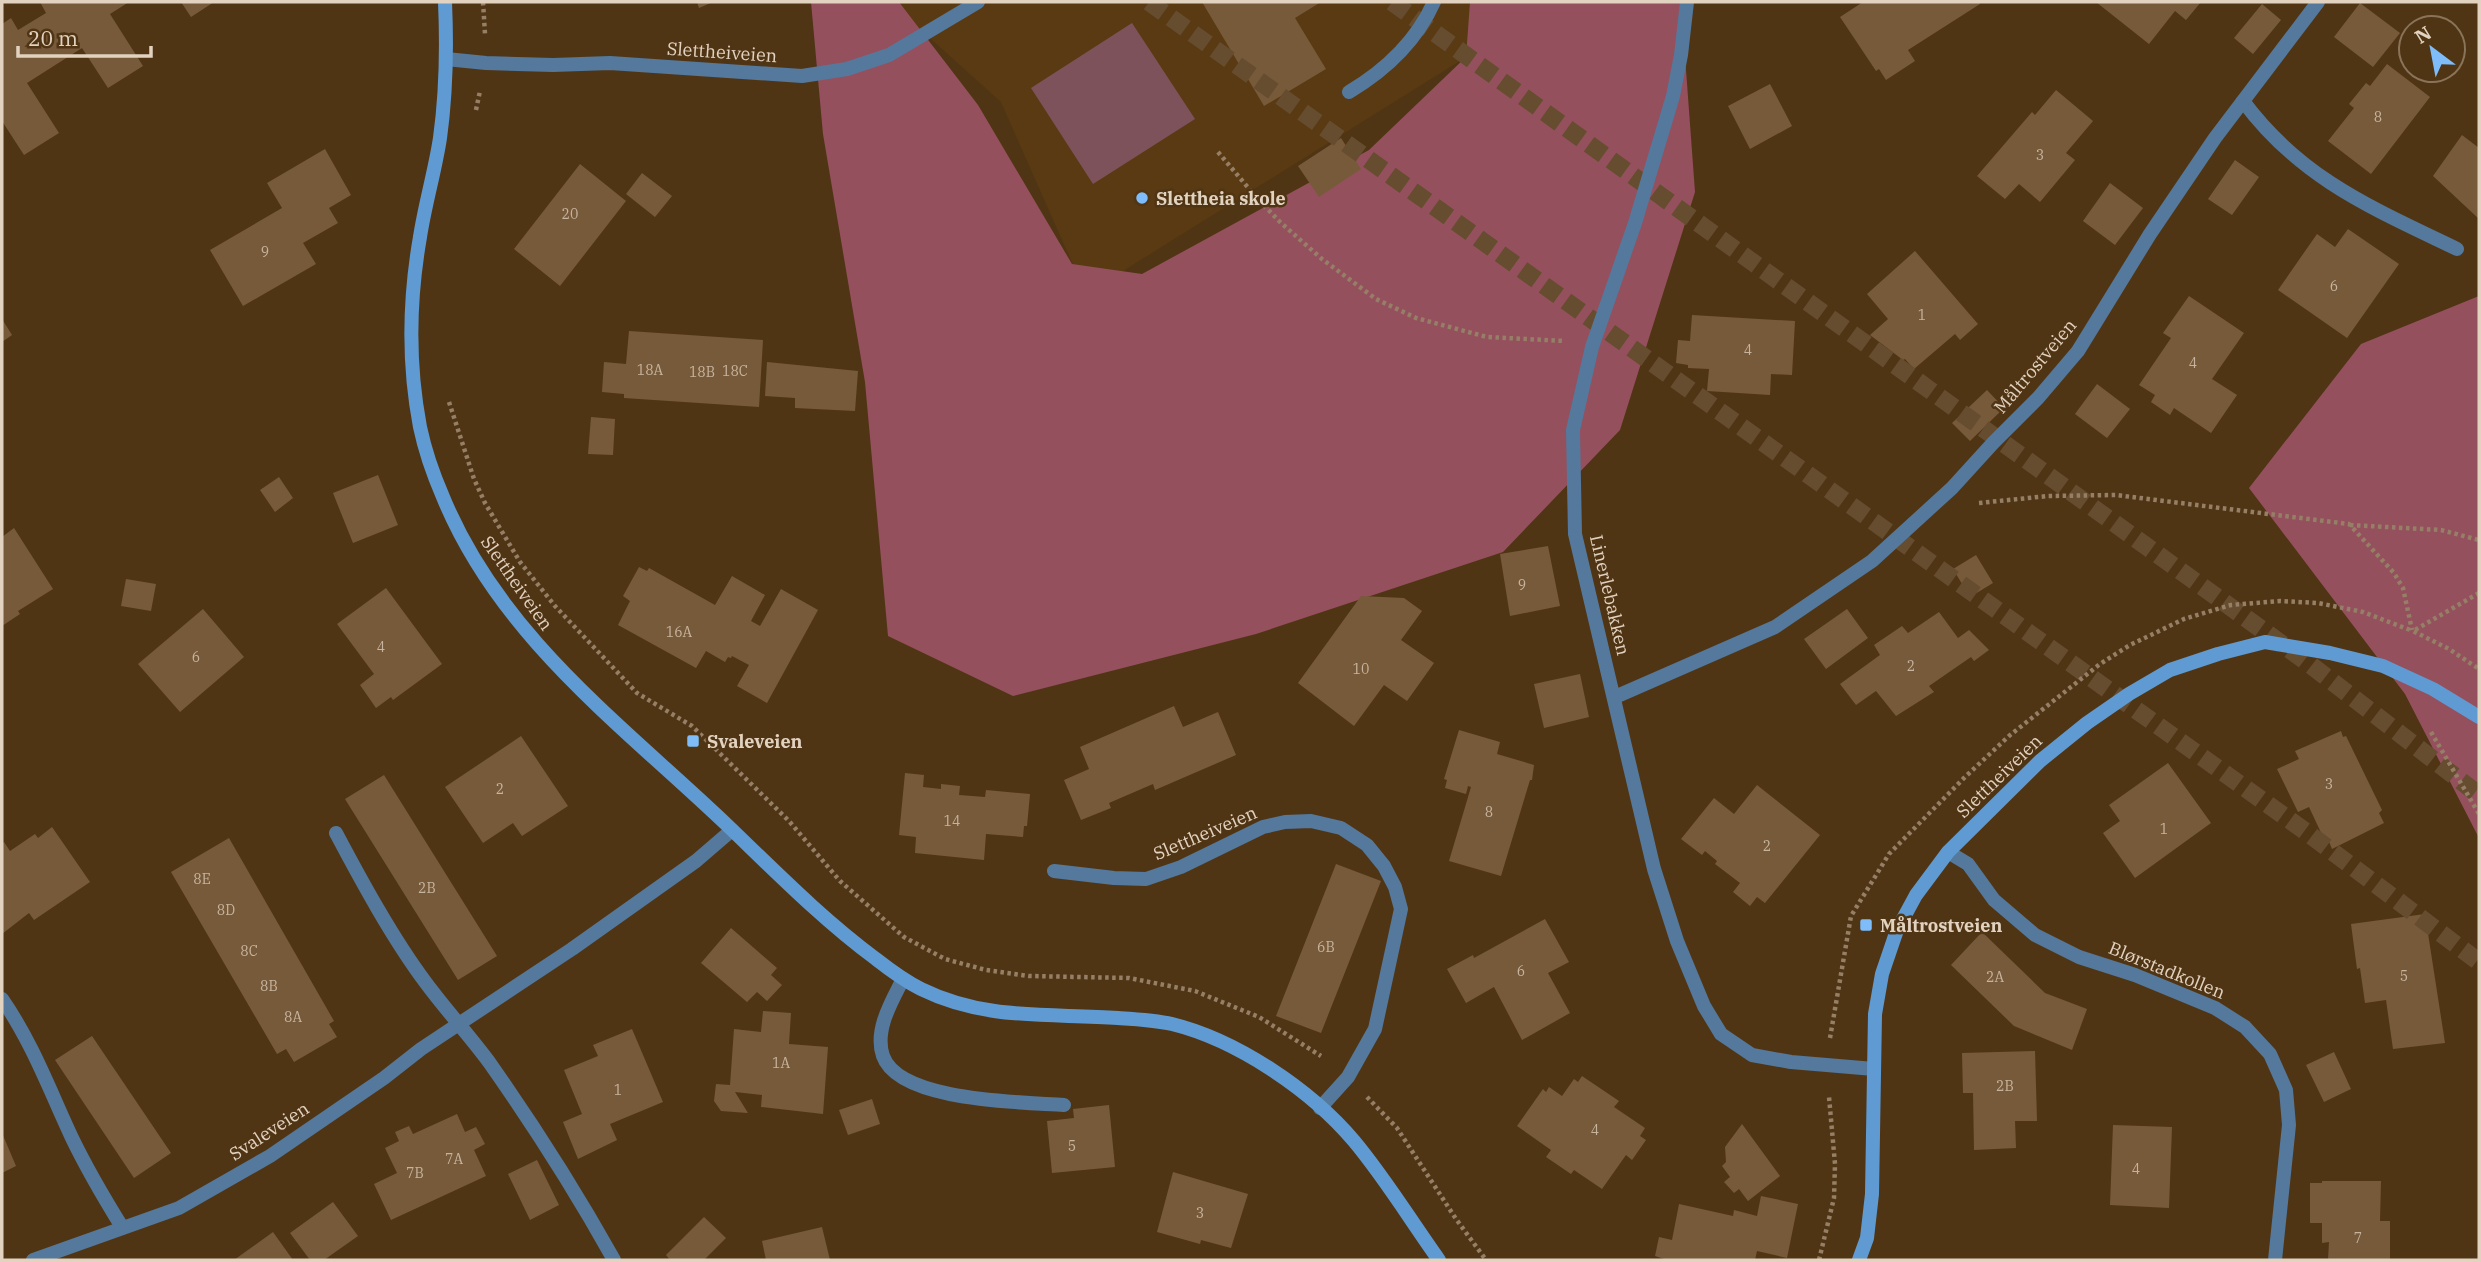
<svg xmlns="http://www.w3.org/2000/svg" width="2481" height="1262" font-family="'IBM Plex Serif',serif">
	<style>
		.built { fill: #5a3a12 }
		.green { fill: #7e525a }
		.forest { fill: #95505e }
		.building { fill: #775a3a }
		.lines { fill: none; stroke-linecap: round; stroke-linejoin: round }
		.primary-tunnel { stroke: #664d2f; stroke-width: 18; stroke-dasharray: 18 9; stroke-linecap: butt }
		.path { stroke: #957f66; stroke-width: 4.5; stroke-dasharray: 3.5 3.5; stroke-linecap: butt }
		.lane { stroke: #54799c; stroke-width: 14 }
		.street { stroke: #54799c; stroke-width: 14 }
		.secondary { stroke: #5f9bd2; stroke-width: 14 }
		.poi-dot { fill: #7ebdf9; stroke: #503515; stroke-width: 2.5 }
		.labels { text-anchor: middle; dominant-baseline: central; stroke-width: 5; stroke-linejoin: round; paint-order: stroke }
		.number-label { font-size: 14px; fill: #c7b49e }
		.street-label { font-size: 18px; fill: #e2d2c0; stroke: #503515 }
		.poi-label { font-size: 18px; font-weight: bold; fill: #e2d2c0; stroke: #503515; text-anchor: start }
	</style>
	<rect width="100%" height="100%" fill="#503515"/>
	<path class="built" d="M 890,2 L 1494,2 L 1471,54 L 1086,294 L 1001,102 Z"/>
	<path class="green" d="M 1132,23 L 1195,119 L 1093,184 L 1031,88 Z"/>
	<path class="forest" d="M 811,2 L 899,2 L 978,105 L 1072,264 L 1142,274 L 1369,150 L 1466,57 L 1470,2 L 1681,2 L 1695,192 L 1620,430 L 1503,552 L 1256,634 L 1013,696 L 888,636 L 865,382 L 823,134 Z
		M 2479,296 L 2479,838 L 2405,694 L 2249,488 L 2361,344 Z"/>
	<path class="building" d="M 40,2 L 129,2 L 110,14 L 143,66 L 108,88 L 82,48 L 27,83 L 59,133 L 24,155 L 2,121 L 2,24 L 11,18 L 18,30 L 46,13 Z
		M 181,2 L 214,2 L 191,17 Z
		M 697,2 L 713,2 L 699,8 Z
		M 1202,2 L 1321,2 L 1295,18 L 1326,69 L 1264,106 Z
		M 1863,2 L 1979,2 L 1980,4 L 1908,50 L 1915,61 L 1886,80 L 1879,69 L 1876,71 L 1840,17 Z
		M 2096,2 L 2201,2 L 2186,20 L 2175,11 L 2149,44 Z
		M 2360,3 L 2400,33 L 2373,67 L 2334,37 Z
		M 2262,4 L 2281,20 L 2253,54 L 2234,38 Z
		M 2387,64 L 2430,97 L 2371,174 L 2328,141 L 2354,108 L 2349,104 L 2366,83 L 2370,86 Z
		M 1770,84 L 1792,126 L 1750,149 L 1728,106 Z
		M 2056,90 L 2093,121 L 2066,153 L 2075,160 L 2040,202 L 2019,184 L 2005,199 L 1977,176 L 2032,112 L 2035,115 Z
		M 2462,135 L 2479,148 L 2479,219 L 2433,176 Z
		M 1341,138 L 1361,169 L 1319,197 L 1298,166 Z
		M 325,149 L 351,195 L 329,208 L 338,223 L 303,243 L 316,264 L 243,306 L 210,250 L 282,208 L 267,183 Z
		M 2235,160 L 2259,177 L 2232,215 L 2208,199 Z
		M 580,164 L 626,201 L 560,286 L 514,249 Z
		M 642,173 L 672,196 L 655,217 L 626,194 Z
		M 2110,183 L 2143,208 L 2115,245 L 2083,221 Z
		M 2348,229 L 2399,264 L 2347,338 L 2278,290 L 2317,234 L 2335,247 Z
		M 1915,251 L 1978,324 L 1960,340 L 1955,334 L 1914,369 L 1905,359 L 1903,360 L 1870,335 L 1888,319 L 1867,294 Z
		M 2189,296 L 2244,333 L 2212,379 L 2237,395 L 2211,433 L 2174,408 L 2170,415 L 2151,402 L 2155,395 L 2139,385 L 2171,338 L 2163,333 Z
		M 1692,315 L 1795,321 L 1792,375 L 1771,374 L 1770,395 L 1707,391 L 1709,369 L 1688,368 L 1688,365 L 1676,363 L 1678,340 L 1690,341 Z
		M 2,319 L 12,335 L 2,342 Z
		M 629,331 L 763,340 L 759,407 L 624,398 L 624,394 L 602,392 L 604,362 L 626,364 Z
		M 767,362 L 858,371 L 855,411 L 795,408 L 795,398 L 765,396 Z
		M 2097,384 L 2130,409 L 2107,438 L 2075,414 Z
		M 1987,390 L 2004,408 L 1970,441 L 1952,423 Z
		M 591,417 L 615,419 L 613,455 L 588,454 Z
		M 378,475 L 398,525 L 353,543 L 333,493 Z
		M 279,477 L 293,498 L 275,512 L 260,490 Z
		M 14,528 L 53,589 L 18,611 L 20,614 L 2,626 L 2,537 Z
		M 1548,546 L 1560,606 L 1510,616 L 1500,554 Z
		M 1976,555 L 1993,583 L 1970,597 L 1953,569 Z
		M 639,567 L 647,571 L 649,568 L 715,605 L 732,576 L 765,595 L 751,621 L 760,626 L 781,589 L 818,610 L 767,703 L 737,686 L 749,665 L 732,656 L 731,658 L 728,657 L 725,662 L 706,651 L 696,668 L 618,625 L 630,601 L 623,596 Z
		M 126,579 L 156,584 L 151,611 L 121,606 Z
		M 386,588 L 442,664 L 393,700 L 391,697 L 376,708 L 360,685 L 374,674 L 337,624 Z
		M 1361,596 L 1404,598 L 1422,611 L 1401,640 L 1434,663 L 1407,701 L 1384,685 L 1354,726 L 1298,683 Z
		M 203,609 L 244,657 L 180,712 L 138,664 Z
		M 1847,609 L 1868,638 L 1826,669 L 1804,639 Z
		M 1939,612 L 1958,638 L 1969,630 L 1989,650 L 1974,661 L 1971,657 L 1929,686 L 1934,692 L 1896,716 L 1876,691 L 1856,705 L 1840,684 L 1880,655 L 1874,645 L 1902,626 L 1908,633 Z
		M 1580,674 L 1589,717 L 1544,728 L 1534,684 Z
		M 1174,706 L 1183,727 L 1218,712 L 1236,755 L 1155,790 L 1153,784 L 1109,803 L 1111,808 L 1081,820 L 1064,780 L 1089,769 L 1080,747 Z
		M 1459,730 L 1500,742 L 1497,754 L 1534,765 L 1532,780 L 1530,780 L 1501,876 L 1449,861 L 1471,787 L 1468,786 L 1466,794 L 1445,788 L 1447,780 L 1444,779 Z
		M 2341,731 L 2343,737 L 2346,736 L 2382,810 L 2379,813 L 2384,823 L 2332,849 L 2327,837 L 2324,839 L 2309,807 L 2298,812 L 2277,769 L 2299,759 L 2295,751 Z
		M 521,736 L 568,806 L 522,836 L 513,823 L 483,843 L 445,787 Z
		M 2168,763 L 2211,823 L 2135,878 L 2103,833 L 2120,821 L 2109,805 Z
		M 905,773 L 924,775 L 923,787 L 941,789 L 941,784 L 960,786 L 959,795 L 985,797 L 986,790 L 1030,794 L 1027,826 L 1024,826 L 1023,837 L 986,834 L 984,860 L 915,853 L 916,837 L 899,835 Z
		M 384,775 L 497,956 L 458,980 L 345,799 Z
		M 1757,785 L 1820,835 L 1765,903 L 1757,897 L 1750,906 L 1733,892 L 1740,883 L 1715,864 L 1717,861 L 1705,851 L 1702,855 L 1681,839 L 1714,798 L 1734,814 Z
		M 52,827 L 90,882 L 34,920 L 29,913 L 2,934 L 2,844 L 4,842 L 10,851 L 35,834 L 38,838 Z
		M 229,838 L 334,1021 L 329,1024 L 337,1037 L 294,1062 L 286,1049 L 277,1054 L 171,872 Z
		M 1336,864 L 1381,881 L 1321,1033 L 1276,1016 Z
		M 2425,914 L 2445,1043 L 2393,1049 L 2386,1000 L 2365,1003 L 2360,968 L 2357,969 L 2351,924 Z
		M 1545,919 L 1569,962 L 1548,973 L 1570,1013 L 1522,1040 L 1494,987 L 1466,1003 L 1447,969 L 1473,955 L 1474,958 Z
		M 731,928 L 777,968 L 771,975 L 782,985 L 767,1001 L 757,992 L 747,1002 L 701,963 Z
		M 1982,932 L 2045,993 L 2087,1009 L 2072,1050 L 2014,1026 L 1951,965 Z
		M 763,1011 L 791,1013 L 789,1044 L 828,1047 L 823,1114 L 761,1107 L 762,1095 L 735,1092 L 748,1113 L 721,1111 L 714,1101 L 716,1084 L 730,1085 L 734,1029 L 761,1032 Z
		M 632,1029 L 663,1102 L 610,1124 L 617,1140 L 578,1159 L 563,1122 L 582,1114 L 564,1070 L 598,1056 L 593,1045 Z
		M 92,1036 L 171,1153 L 134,1178 L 55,1060 Z
		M 2035,1051 L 2037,1121 L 2015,1121 L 2016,1148 L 1974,1150 L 1973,1093 L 1963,1093 L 1962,1053 Z
		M 2334,1052 L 2351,1089 L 2324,1102 L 2306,1065 Z
		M 1582,1076 L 1619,1101 L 1614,1107 L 1645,1128 L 1640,1136 L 1646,1140 L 1632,1160 L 1626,1155 L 1602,1189 L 1574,1170 L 1571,1174 L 1546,1157 L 1551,1150 L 1517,1126 L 1543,1089 L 1546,1092 L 1549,1087 L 1562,1096 L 1574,1079 L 1578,1082 Z
		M 872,1099 L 880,1124 L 848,1135 L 839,1110 Z
		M 1109,1105 L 1115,1167 L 1052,1173 L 1047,1121 L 1074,1118 L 1073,1109 Z
		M 457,1114 L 465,1132 L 476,1127 L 485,1144 L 474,1150 L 486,1176 L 391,1220 L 374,1184 L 397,1173 L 385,1148 L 399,1141 L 395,1132 L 409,1126 L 413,1134 Z
		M 1742,1124 L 1780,1176 L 1748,1201 L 1739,1189 L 1734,1193 L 1724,1182 L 1730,1177 L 1722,1166 L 1726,1162 L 1725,1147 Z
		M 2113,1125 L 2172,1127 L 2169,1208 L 2110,1205 Z
		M 2,1133 L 16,1166 L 2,1173 Z
		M 537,1160 L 559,1205 L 530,1220 L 508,1174 Z
		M 1173,1172 L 1248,1194 L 1231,1248 L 1201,1240 L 1200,1244 L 1157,1232 Z
		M 2322,1181 L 2381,1181 L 2380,1221 L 2390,1221 L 2390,1260 L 2328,1260 L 2329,1242 L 2322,1243 L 2322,1223 L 2310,1223 L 2310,1183 L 2322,1183 Z
		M 1761,1196 L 1798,1204 L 1787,1258 L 1757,1251 L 1755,1260 L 1667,1260 L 1655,1256 L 1659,1237 L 1672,1240 L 1679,1204 L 1733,1216 L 1734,1210 L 1757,1216 Z
		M 333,1202 L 358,1236 L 324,1260 L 310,1260 L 290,1233 Z
		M 704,1217 L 726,1238 L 704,1260 L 670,1260 L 666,1255 Z
		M 822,1227 L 830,1260 L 766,1260 L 762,1241 Z
		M 273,1232 L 293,1260 L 234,1260 Z"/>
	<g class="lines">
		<path class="primary-tunnel" d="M 1149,2 L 2305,831 L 2479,962
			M 1392,2 L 2304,660 L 2479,795"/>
		<path class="path" d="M 483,2 L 485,34
			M 476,110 L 480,91
			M 1218,152 L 1256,197 L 1280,222 L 1322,259 L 1376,299 L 1416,318 L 1487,337 L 1565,341
			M 449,402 L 474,479 L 485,503 L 520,562 L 555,606 L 637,693 L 692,726 L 789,821 L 840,881 L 904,937 L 945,959 L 986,970 L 1029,976 L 1129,978 L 1195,991 L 1259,1017 L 1321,1056
			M 1979,503 L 2048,496 L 2116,495 L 2349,524 L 2394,573 L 2403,588 L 2412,630
			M 2350,525 L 2441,530 L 2479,540
			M 2479,593 L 2413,631 L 2449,649 L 2479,669
			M 2431,732 L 2479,814
			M 1830,1038 L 1851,916 L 1889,854 L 1965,777 L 2009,736 L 2100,664 L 2130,645 L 2184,619 L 2231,605 L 2280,601 L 2318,603 L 2363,612 L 2413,631
			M 1367,1097 L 1397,1128 L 1456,1219 L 1486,1260
			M 1819,1260 L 1834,1198 L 1835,1164 L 1829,1097"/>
		<path class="lane" d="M 446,59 L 486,63 L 553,65 L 610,63 L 802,76 L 847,69 L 889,55 L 978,2
			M 1349,92 C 1386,70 1416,42 1434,2
			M 2243,101 C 2301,179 2372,208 2457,249
			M 903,979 C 892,1001 874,1030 883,1056 C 899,1102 1023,1102 1064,1105
			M 2,999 C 32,1042 50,1091 72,1138 C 87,1169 104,1198 122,1227"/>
		<path class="street" d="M 1687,2 L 1681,55 L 1673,96 L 1635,223 L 1592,347 L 1573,430 L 1575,534 L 1654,869 L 1677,941 L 1704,1006 L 1721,1034 L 1752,1055 L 1791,1062 L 1874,1069
			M 1615,697 L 1775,627 L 1872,561 L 1952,488 L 1993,443 L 2038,398 L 2078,351 L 2150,234 L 2215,138 L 2318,2
			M 336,833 C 362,882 393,939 426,983 C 446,1010 469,1035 489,1062 C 534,1126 576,1192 614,1260
			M 1948,852 L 1968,864 L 1994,900 L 2035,935 L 2079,957 L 2135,975 L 2215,1008 L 2245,1027 L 2270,1054 L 2286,1090 L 2289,1125 L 2275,1260
			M 1054,871 L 1114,878 L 1146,879 L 1181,867 L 1263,827 L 1285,822 L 1311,821 L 1341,828 L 1367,845 L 1384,866 L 1395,887 L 1401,909 L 1375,1029 L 1348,1077 L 1320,1108
			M 33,1260 L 179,1208 L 270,1156 L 384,1078 L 421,1049 L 572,949 L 696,861 L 732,830"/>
		<path class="secondary" d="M 445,2 C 447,47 446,94 440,138 C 435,171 425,204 420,237 C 409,300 408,364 420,427 C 425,451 433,474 443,497 C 500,636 621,724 727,825 C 775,871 822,919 876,959 C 890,970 905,981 921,989 C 986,1021 1049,1013 1118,1018 C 1135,1019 1155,1020 1172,1024 C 1237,1040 1311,1090 1354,1141 C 1385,1178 1411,1221 1439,1260
			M 1859,1260 L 1867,1238 L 1872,1194 L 1875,1014 L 1882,974 L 1897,930 L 1916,895 L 1948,852 L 2040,761 L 2087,723 L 2129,694 L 2170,670 L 2218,654 L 2265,642 L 2330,653 L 2383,666 L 2433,689 L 2479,717"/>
	</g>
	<g class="poi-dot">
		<circle cx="1142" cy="198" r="7"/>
		<rect x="686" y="734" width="14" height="14" rx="3.5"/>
		<rect x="1859" y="918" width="14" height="14" rx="3.5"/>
	</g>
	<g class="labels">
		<g class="number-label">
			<text x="2378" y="117">8</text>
			<text x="2040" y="155">3</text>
			<text x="570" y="214">20</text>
			<text x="265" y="252">9</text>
			<text x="2334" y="286">6</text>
			<text x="1922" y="315">1</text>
			<text x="1748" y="350">4</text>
			<text x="2193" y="363">4</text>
			<text x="650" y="370">18A</text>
			<text x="735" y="371">18C</text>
			<text x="702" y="372">18B</text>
			<text x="1522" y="585">9</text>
			<text x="679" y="632">16A</text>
			<text x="381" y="647">4</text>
			<text x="196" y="657">6</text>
			<text x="1911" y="666">2</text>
			<text x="1361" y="669">10</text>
			<text x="2329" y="784">3</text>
			<text x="500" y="789">2</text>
			<text x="1489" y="812">8</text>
			<text x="952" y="821">14</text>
			<text x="2164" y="829">1</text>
			<text x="1767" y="846">2</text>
			<text x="202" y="879">8E</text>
			<text x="427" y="888">2B</text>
			<text x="226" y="910">8D</text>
			<text x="1326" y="947">6B</text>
			<text x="249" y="951">8C</text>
			<text x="1521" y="971">6</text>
			<text x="2404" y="976">5</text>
			<text x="1995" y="977">2A</text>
			<text x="269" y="986">8B</text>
			<text x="293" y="1017">8A</text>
			<text x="781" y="1063">1A</text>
			<text x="2005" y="1086">2B</text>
			<text x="618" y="1090">1</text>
			<text x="1595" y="1130">4</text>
			<text x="1072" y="1146">5</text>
			<text x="454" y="1159">7A</text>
			<text x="2136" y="1169">4</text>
			<text x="415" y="1173">7B</text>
			<text x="1200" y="1213">3</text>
			<text x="2358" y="1238">7</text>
		</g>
		<g class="street-label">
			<text transform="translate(722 52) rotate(4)">Slettheiveien</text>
			<text transform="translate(2035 366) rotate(-50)">Måltrostveien</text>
			<text transform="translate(517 583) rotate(55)">Slettheiveien</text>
			<text transform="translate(1610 595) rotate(77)">Linerlebakken</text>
			<text transform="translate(1999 776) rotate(-44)">Slettheiveien</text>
			<text transform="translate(1205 833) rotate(-23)">Slettheiveien</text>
			<text transform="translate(2167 970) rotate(22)">Blørstadkollen</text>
			<text transform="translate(269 1131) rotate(-33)">Svaleveien</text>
		</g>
		<g class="poi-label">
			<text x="1156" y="198">Slettheia skole</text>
			<text x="707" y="741">Svaleveien</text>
			<text x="1880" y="925">Måltrostveien</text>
		</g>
	</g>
	<rect width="2481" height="1262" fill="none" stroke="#e2d2c0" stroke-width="7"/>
	<g transform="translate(2432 49) rotate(328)"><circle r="33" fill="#503515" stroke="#8a7459" stroke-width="2"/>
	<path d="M0-5L12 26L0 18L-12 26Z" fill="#7ebdf9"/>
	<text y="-10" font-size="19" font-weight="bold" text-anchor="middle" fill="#e2d2c0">N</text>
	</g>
	<path d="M18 46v10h133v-10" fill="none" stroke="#e2d2c0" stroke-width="3.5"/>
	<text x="28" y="46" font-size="21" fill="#e2d2c0" stroke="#503515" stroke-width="5" paint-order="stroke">20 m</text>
</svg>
